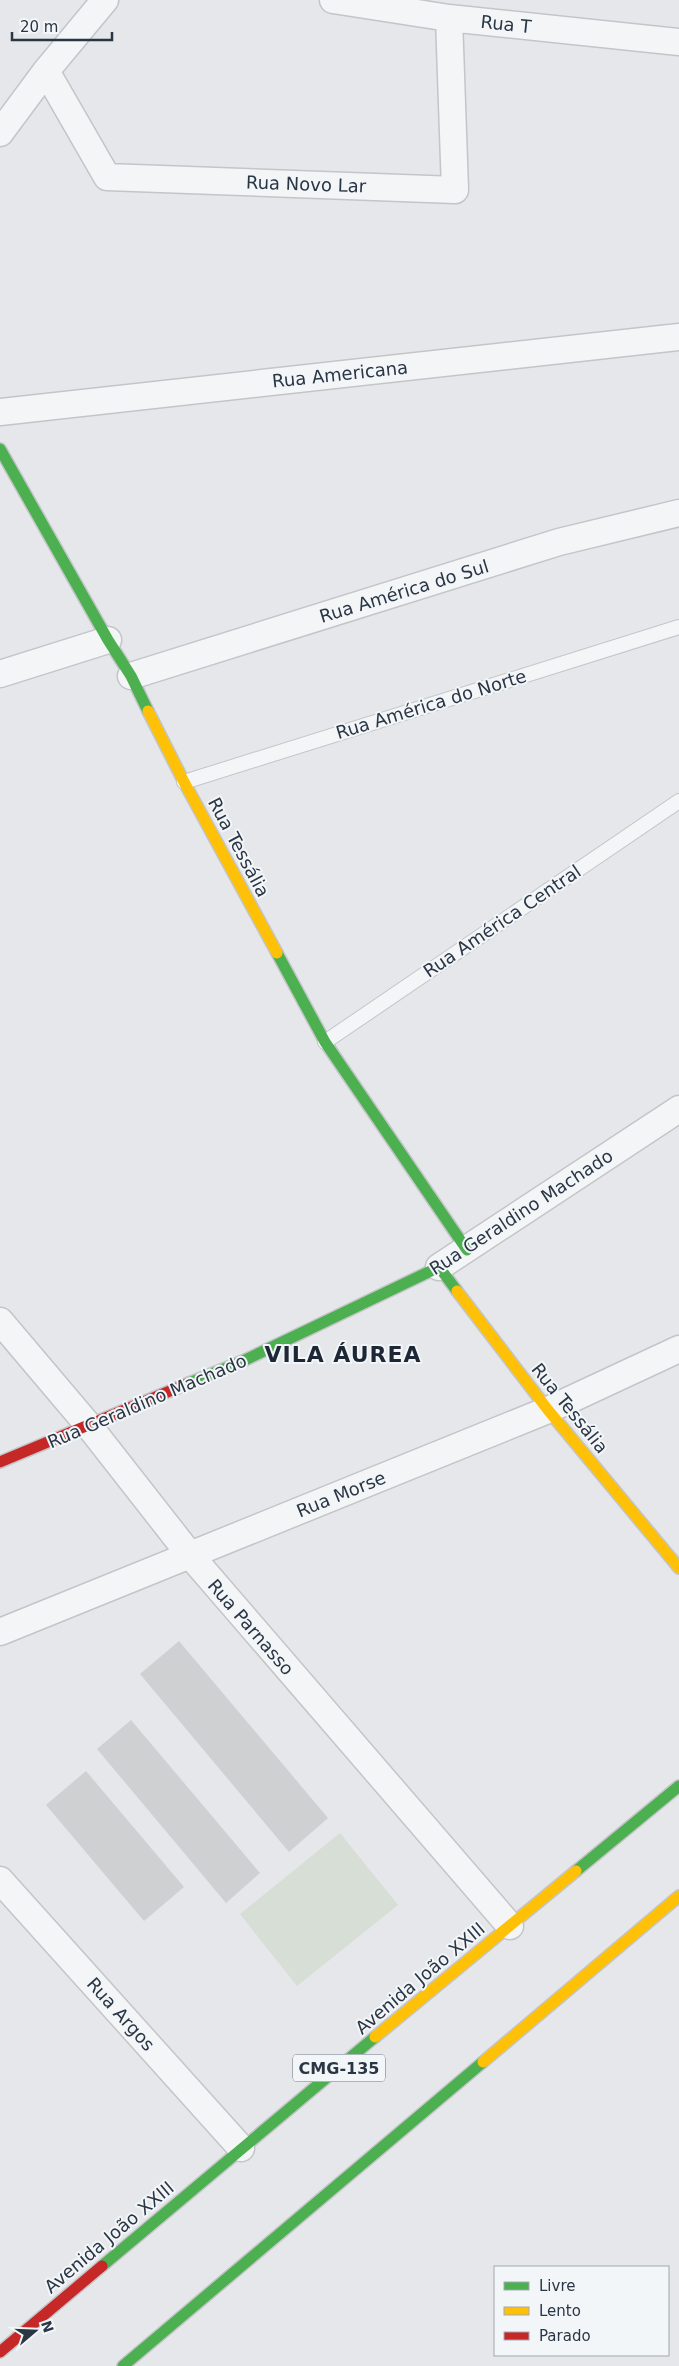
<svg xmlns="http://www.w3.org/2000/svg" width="679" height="2366" font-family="'DejaVu Sans',sans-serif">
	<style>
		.green { fill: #d6ded6 }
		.building { fill: #ced0d2 }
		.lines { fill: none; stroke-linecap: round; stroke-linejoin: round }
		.lane-casing { stroke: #c3c5c8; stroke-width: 16 }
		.street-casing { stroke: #c3c5c8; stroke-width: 29 }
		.fast-casing { stroke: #c3c5c8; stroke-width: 14 }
		.slow-casing { stroke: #c3c5c8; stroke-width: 14 }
		.jam-casing { stroke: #c3c5c8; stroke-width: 14 }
		.lane { stroke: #f4f5f7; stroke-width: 14 }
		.street { stroke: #f4f5f7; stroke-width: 26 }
		.fast { stroke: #4caf50; stroke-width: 11 }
		.slow { stroke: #ffc107; stroke-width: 11 }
		.jam { stroke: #c62828; stroke-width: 11 }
		.labels { text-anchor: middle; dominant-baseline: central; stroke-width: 4; stroke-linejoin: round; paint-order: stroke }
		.shield { fill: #f3f6f9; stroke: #67707a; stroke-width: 1 }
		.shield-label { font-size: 16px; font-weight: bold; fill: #2b3644 }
		.street-label { font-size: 18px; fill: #2b3644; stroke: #f3f6f9 }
		.district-label { font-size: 22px; font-weight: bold; letter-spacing: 1px; fill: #1d2735; stroke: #f3f6f9 }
	</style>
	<rect width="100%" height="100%" fill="#e5e7ea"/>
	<path class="green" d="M 340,1833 L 398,1905 L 297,1986 L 240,1914 Z"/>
	<path class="building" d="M 179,1641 L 328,1818 L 289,1852 L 140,1674 Z
		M 131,1720 L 260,1873 L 226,1903 L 97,1749 Z
		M 86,1771 L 184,1887 L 144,1921 L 46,1805 Z"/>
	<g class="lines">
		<g class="lane-casing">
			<path id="lane" d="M 184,782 L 679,627
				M 325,1042 L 679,801"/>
		</g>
		<g class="street-casing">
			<path id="street" d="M 333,0 L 449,18 L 679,42
				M 46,71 L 107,177 L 455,190 L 449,18
				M 0,133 L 46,71 L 105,0
				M 0,412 L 679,337
				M 0,674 L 108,640
				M 131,676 L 559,542 L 679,513
				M 439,1267 L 679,1109
				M 0,1321 L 89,1426 L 190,1555 L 510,1926
				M 0,1632 L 548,1410 L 679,1349
				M 0,1880 L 241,2148"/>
		</g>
		<g class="fast-casing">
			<path id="fast" d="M 0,449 L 108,640 L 131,676 L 148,711
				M 277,953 L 325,1042 L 467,1250
				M 189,1383 L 243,1361 L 439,1267 L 457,1291
				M 576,1871 L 679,1786
				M 102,2266 L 375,2037
				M 123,2366 L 483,2062"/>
		</g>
		<g class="slow-casing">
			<path id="slow" d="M 148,711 L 184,782 L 277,953
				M 457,1291 L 548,1410 L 679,1568
				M 375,2037 L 576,1871
				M 483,2062 L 679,1896"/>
		</g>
		<g class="jam-casing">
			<path id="jam" d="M 0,1462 L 189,1383
				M 0,2352 L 102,2266"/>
		</g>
		<use href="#lane" class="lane"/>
		<use href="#street" class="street"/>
		<use href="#fast" class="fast"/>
		<use href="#slow" class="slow"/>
		<use href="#jam" class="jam"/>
	</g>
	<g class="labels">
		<rect class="shield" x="293" y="2054.5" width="92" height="27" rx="4"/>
		<g class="shield-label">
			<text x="339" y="2068">CMG-135</text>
		</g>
		<g class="street-label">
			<text transform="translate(506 24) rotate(6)">Rua T</text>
			<text transform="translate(306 184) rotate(2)">Rua Novo Lar</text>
			<text transform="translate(340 374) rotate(-6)">Rua Americana</text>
			<text transform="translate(404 591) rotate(-17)">Rua América do Sul</text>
			<text transform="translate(431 704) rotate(-17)">Rua América do Norte</text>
			<text transform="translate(239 847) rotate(62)">Rua Tessália</text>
			<text transform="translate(502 921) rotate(-34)">Rua América Central</text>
			<text transform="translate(521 1212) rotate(-33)">Rua Geraldino Machado</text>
			<text transform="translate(147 1401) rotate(-23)">Rua Geraldino Machado</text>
			<text transform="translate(570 1408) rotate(51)">Rua Tessália</text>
			<text transform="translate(341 1494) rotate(-22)">Rua Morse</text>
			<text transform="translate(251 1627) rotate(49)">Rua Parnasso</text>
			<text transform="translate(420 1978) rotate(-40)">Avenida João XXIII</text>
			<text transform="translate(121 2014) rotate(48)">Rua Argos</text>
			<text transform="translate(109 2237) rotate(-40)">Avenida João XXIII</text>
		</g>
		<g class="district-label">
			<text x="343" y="1354">VILA ÁUREA</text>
		</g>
	</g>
	<rect x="494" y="2266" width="175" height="90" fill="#f3f6f9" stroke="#a3a9b1"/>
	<rect x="504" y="2282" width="25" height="8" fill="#4caf50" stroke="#a3a9b1"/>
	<text x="539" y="2291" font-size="15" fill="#2b3644">Livre</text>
	<rect x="504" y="2307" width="25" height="8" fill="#ffc107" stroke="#a3a9b1"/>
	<text x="539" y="2316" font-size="15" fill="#2b3644">Lento</text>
	<rect x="504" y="2332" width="25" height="8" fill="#c62828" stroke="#a3a9b1"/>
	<text x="539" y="2341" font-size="15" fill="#2b3644">Parado</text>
	<g transform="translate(35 2331) rotate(71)" stroke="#f3f6f9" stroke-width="4" paint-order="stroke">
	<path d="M0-4L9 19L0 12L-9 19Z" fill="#2b3644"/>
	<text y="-8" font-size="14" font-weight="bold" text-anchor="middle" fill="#2b3644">N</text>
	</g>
	<path d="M12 32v8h100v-8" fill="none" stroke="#2b3644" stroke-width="2.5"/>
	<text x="20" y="32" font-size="15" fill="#2b3644" stroke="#f3f6f9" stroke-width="4" paint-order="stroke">20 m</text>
</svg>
